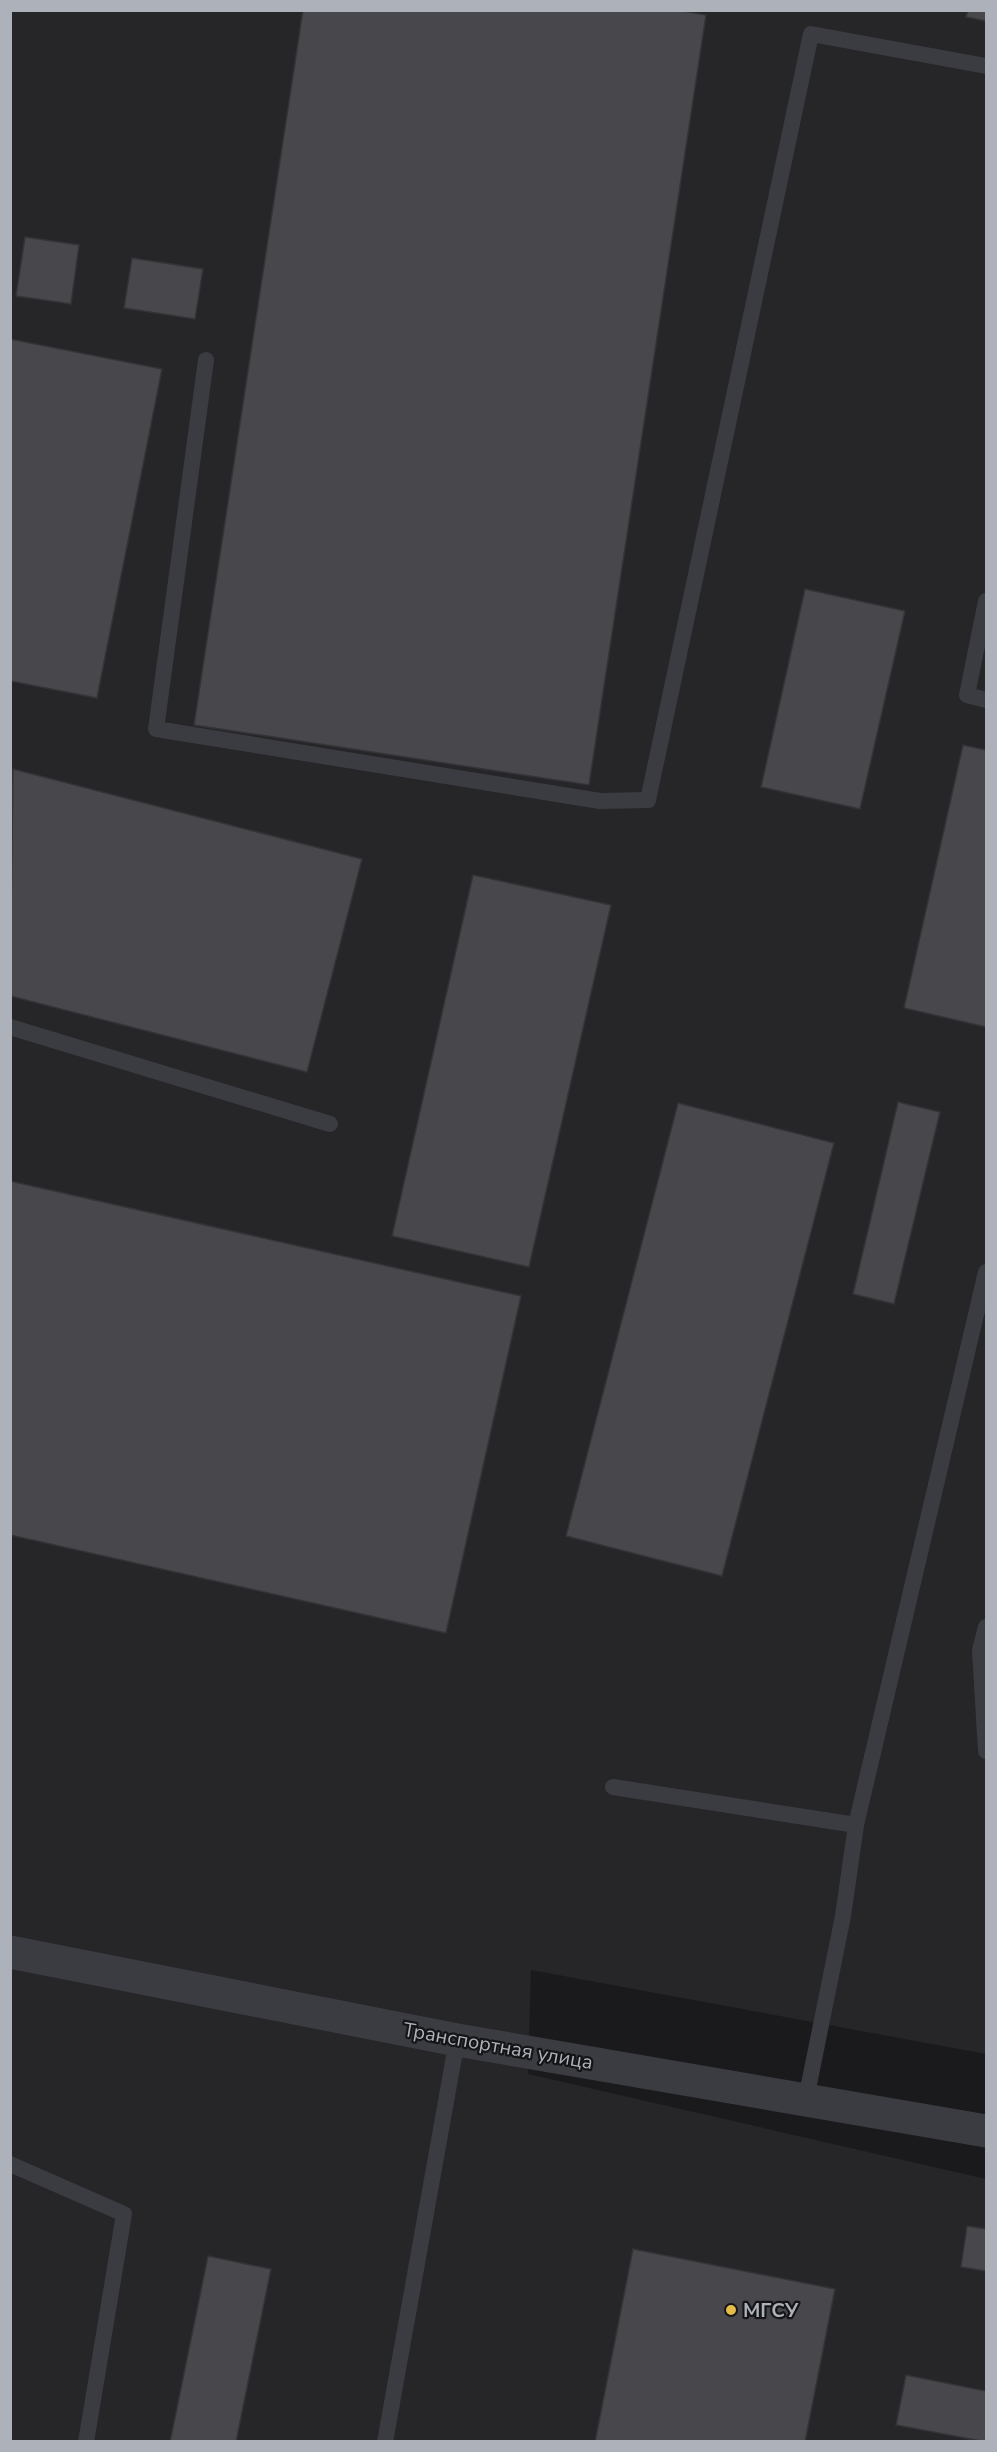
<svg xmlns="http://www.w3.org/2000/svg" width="997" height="2452" font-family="'Nunito Sans',sans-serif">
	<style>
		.built { fill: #262629 }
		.building { fill: #47474c; stroke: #343438; stroke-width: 1.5 }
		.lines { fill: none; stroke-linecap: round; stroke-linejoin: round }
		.service { stroke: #3b3c41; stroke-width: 16 }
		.minor { stroke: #3b3c41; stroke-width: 33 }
		.poi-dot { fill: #e5bc49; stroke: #151517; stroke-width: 2 }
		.labels { text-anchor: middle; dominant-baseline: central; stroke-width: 4.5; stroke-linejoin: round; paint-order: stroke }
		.street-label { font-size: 20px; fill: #adb1ba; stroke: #151517 }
		.poi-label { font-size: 20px; font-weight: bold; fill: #adb1ba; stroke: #151517; text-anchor: start }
	</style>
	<rect width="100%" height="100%" fill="#1a1a1c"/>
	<path class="built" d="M 11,11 L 986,11 L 986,2054 L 531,1970 L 528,2074 L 986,2179 L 986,2441 L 11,2442 Z"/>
	<path class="building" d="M 303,10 L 677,10 L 706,15 L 589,785 L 194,725 Z
		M 968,10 L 986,10 L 986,21 L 966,17 Z
		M 25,237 L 79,245 L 71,304 L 16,296 Z
		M 132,258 L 203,269 L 195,319 L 124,308 Z
		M 10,339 L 162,369 L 97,698 L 10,681 Z
		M 805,589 L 905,611 L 860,809 L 761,787 Z
		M 963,745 L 986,750 L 986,1027 L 904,1008 Z
		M 13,769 L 362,859 L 307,1072 L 10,996 Z
		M 473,875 L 611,905 L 529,1267 L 392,1236 Z
		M 898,1102 L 940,1112 L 894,1304 L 853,1294 Z
		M 678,1103 L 834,1143 L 722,1576 L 566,1536 Z
		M 10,1181 L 521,1296 L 446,1633 L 10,1535 Z
		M 967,2226 L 986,2229 L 986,2271 L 961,2267 Z
		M 633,2249 L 835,2289 L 805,2442 L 595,2442 Z
		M 208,2256 L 271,2269 L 236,2442 L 170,2442 Z
		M 906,2375 L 986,2391 L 986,2442 L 896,2425 Z"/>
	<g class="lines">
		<path class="service" d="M 206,360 L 156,729 L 600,801 L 648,800 L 811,34 L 986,66
			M 986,601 L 967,695 L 986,700
			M 10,1027 L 330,1124
			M 986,1627 L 980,1650 L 986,1751
			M 613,1787 L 856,1825 L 843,1916 L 806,2099
			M 856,1825 L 986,1272
			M 10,2164 L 124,2214 L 86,2442
			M 385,2442 L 457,2040"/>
		<path class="minor" d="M 10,1952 L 457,2040 L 986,2131"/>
	</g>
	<circle class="poi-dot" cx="731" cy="2310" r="6"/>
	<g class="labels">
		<g class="street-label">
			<text transform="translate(498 2046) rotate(10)">Транспортная улица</text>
		</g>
		<g class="poi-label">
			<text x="743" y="2310">МГСУ</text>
		</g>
	</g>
	<rect width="997" height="2452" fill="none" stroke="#adb1ba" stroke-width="24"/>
</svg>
